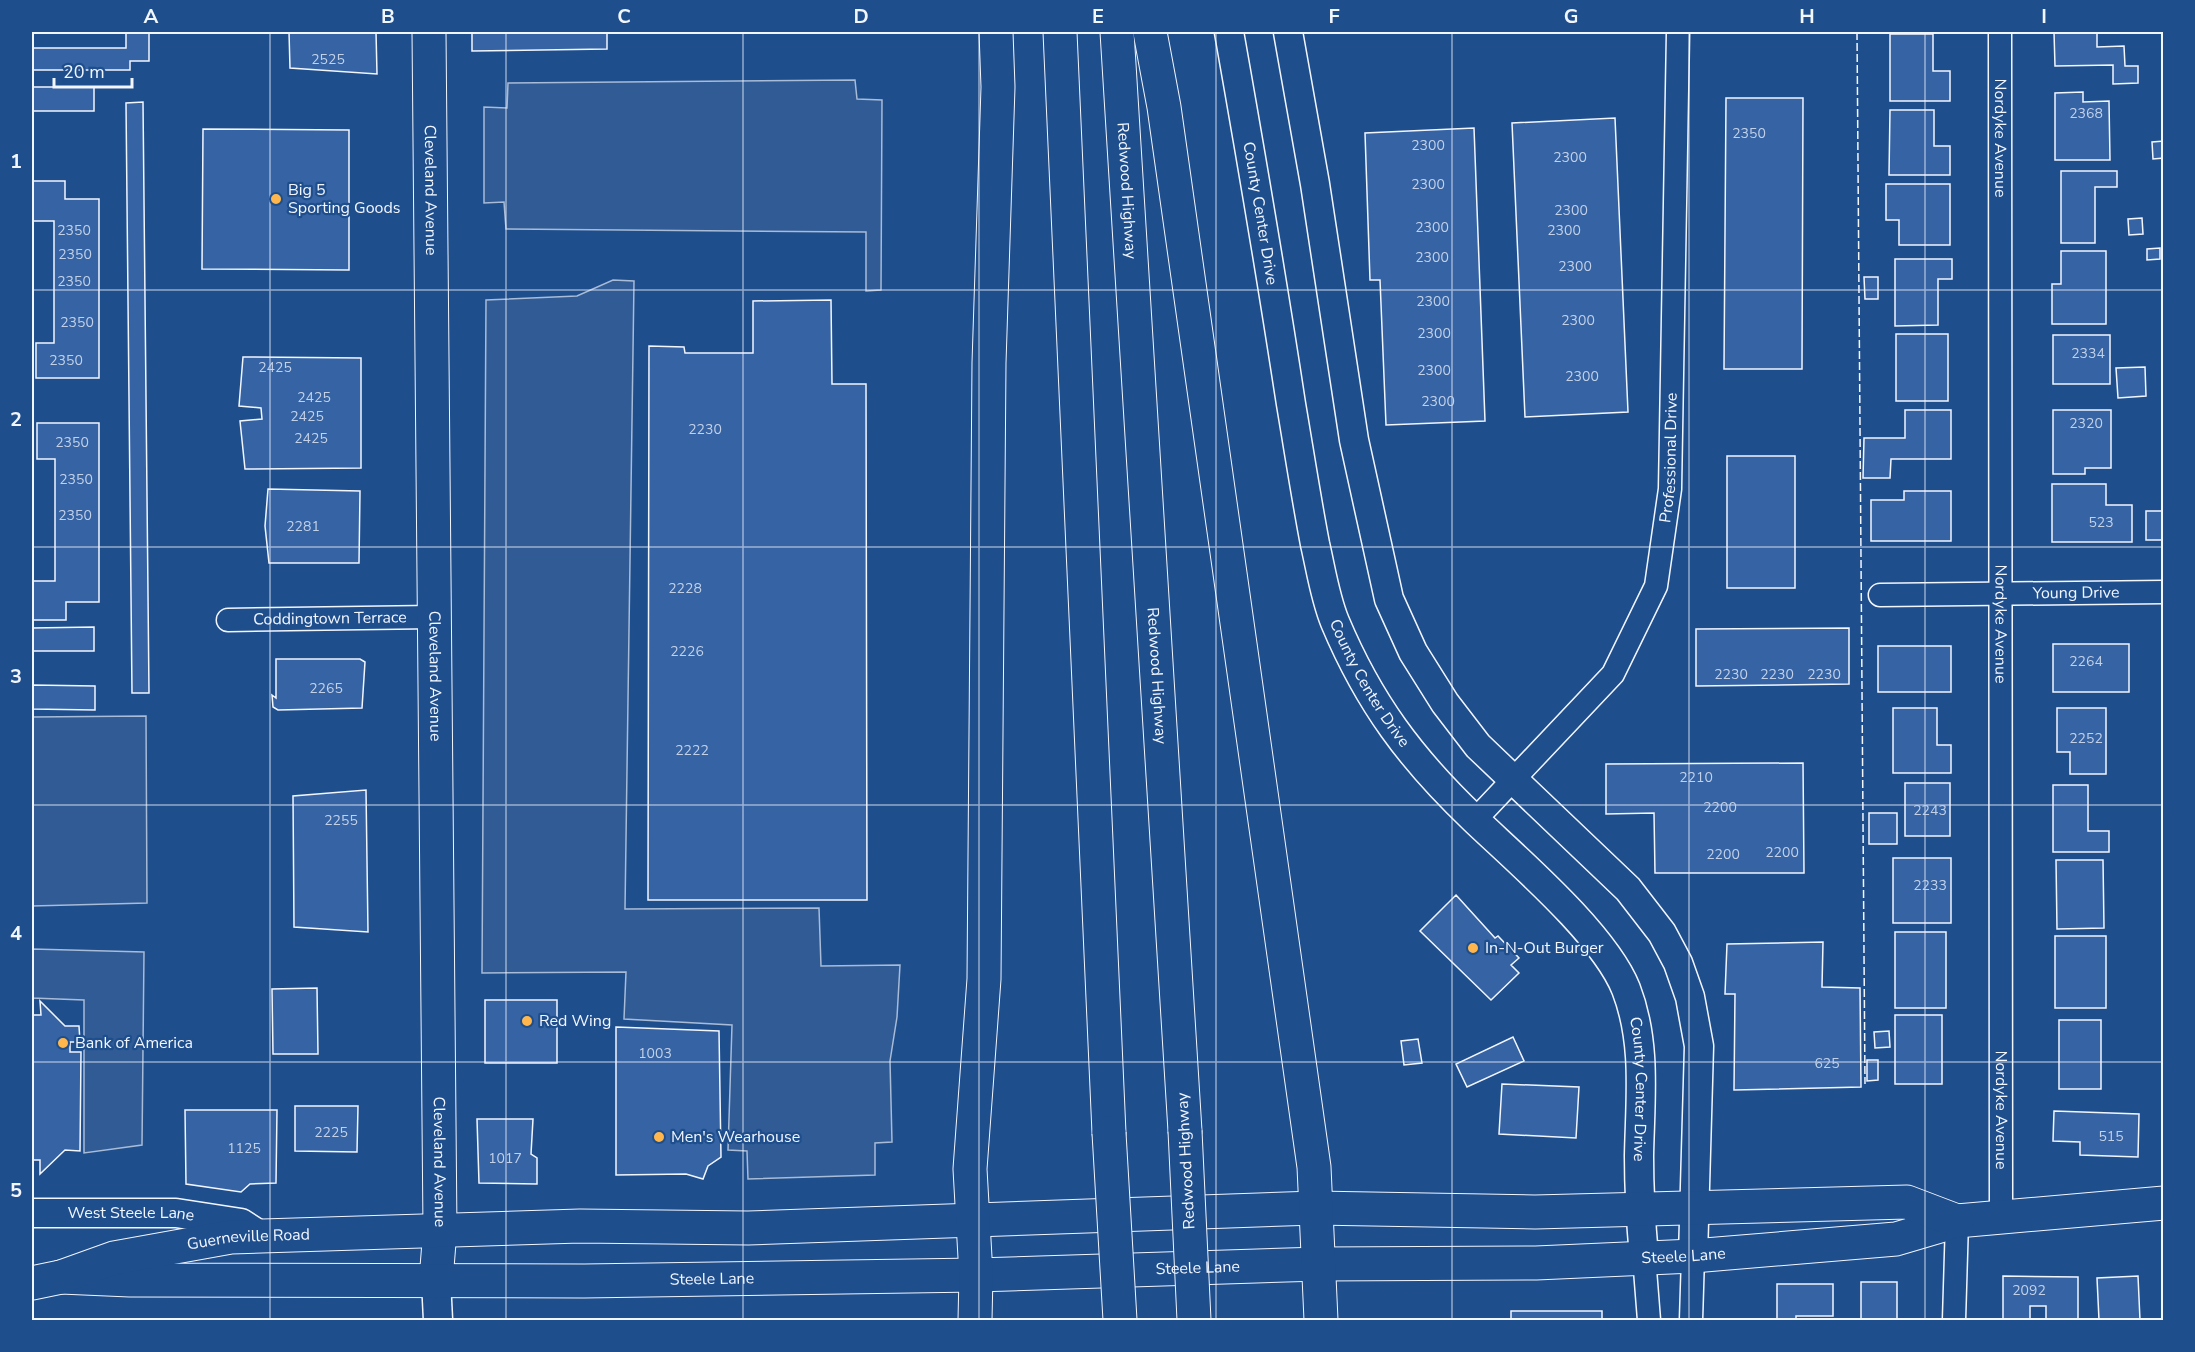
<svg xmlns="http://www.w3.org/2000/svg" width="2195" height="1352" font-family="'Nunito Sans',sans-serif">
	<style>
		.parking { fill: #305b95; stroke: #a8bbd7; stroke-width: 1.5 }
		.building { fill: #3563a3; stroke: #f2f6ff; stroke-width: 1.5 }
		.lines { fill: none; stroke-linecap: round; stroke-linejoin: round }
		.minor-casing { stroke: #f2f6ff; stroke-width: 25 }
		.tertiary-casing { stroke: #f2f6ff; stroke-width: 31 }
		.secondary-casing { stroke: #f2f6ff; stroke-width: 35 }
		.motorway-casing { stroke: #f2f6ff; stroke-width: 35 }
		.minor { stroke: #1f4e8c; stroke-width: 22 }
		.tertiary { stroke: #1f4e8c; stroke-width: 28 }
		.secondary { stroke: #1f4e8c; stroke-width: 33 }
		.motorway { stroke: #1f4e8c; stroke-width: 33 }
		.motorway-bridge-casing { stroke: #f2f6ff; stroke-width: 35; stroke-linecap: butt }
		.motorway-bridge { stroke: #1f4e8c; stroke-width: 33 }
		.fence { stroke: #f2f6ff; stroke-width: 1.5; stroke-dasharray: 8 3; stroke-linecap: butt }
		.grid { fill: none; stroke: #f2f6ff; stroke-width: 1.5; stroke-opacity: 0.55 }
		.poi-dot { fill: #ffb74d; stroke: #1f4e8c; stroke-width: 2 }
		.labels { text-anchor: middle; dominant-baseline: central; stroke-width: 4.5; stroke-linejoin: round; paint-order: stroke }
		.number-label { font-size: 14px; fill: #c3d1e8 }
		.street-label { font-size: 16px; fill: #f2f6ff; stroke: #1f4e8c }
		.poi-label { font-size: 16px; fill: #f2f6ff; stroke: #1f4e8c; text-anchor: start }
		.neatline { fill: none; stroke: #f2f6ff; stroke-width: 2 }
		.grid-label { font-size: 20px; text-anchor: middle; font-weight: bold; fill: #f2f6ff }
	</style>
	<rect width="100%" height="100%" fill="#1f4e8c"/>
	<path class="parking" d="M 855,80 L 857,99 L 882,100 L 881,290 L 866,291 L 866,232 L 506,229 L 504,202 L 484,203 L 484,107 L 507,108 L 508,83 Z
		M 613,280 L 634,281 L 625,909 L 819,908 L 821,966 L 900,965 L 897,1017 L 890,1061 L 892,1142 L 875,1143 L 875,1175 L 748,1179 L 747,1151 L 728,1150 L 732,1025 L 624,1019 L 626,972 L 482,973 L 486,300 L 577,296 Z
		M 146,716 L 147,903 L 32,906 L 32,717 Z
		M 32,949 L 144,952 L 142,1145 L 84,1153 L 84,1000 L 32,998 Z"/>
	<path class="building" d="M 126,32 L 149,32 L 149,61 L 130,61 L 130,70 L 32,70 L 32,48 L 126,48 Z
		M 289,32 L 376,32 L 377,74 L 290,68 Z
		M 472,32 L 607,32 L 607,49 L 472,51 Z
		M 2054,32 L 2097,32 L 2097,47 L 2124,46 L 2125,66 L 2138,66 L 2138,83 L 2113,84 L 2113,65 L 2055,66 Z
		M 1890,34 L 1933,34 L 1933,71 L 1950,71 L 1950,101 L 1890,101 Z
		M 32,87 L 94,87 L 94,111 L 32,111 Z
		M 2083,92 L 2083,102 L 2109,101 L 2110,160 L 2055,160 L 2055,93 Z
		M 1726,98 L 1803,98 L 1802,369 L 1724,369 Z
		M 143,102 L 149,693 L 132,693 L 126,103 Z
		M 1890,110 L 1934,110 L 1934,146 L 1950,146 L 1950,175 L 1889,175 Z
		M 1615,118 L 1628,412 L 1525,417 L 1512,123 Z
		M 1474,128 L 1485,421 L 1386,425 L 1380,280 L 1370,280 L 1365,133 Z
		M 203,129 L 349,130 L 349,270 L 202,269 Z
		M 2164,141 L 2164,158 L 2153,159 L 2152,142 Z
		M 2061,171 L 2117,171 L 2117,187 L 2095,187 L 2095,243 L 2061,243 Z
		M 32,181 L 65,181 L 65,199 L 99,199 L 99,378 L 36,378 L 36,343 L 54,343 L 54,221 L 32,221 Z
		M 1886,184 L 1950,184 L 1950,245 L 1899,245 L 1899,220 L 1886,220 Z
		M 2142,218 L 2143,234 L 2129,235 L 2128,219 Z
		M 2160,248 L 2160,259 L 2147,260 L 2147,249 Z
		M 2061,251 L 2106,251 L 2106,324 L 2052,324 L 2052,284 L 2061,284 Z
		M 1895,259 L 1952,259 L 1952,279 L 1938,279 L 1938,325 L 1895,326 Z
		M 1864,277 L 1878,277 L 1878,299 L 1865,299 Z
		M 2162,299 L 2164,299 L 2164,327 L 2162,327 Z
		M 831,300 L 832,384 L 866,384 L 867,900 L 648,900 L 649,346 L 684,347 L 685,353 L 753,353 L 753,301 Z
		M 1896,334 L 1948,334 L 1948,401 L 1896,401 Z
		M 2053,335 L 2110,335 L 2110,384 L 2053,384 Z
		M 243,357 L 361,358 L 361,468 L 245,469 L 240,421 L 262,419 L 261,408 L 239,406 Z
		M 2145,367 L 2146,396 L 2118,398 L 2116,368 Z
		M 1905,410 L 1951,410 L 1951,459 L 1891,459 L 1890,478 L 1863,478 L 1864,438 L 1905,438 Z
		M 2053,410 L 2111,410 L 2111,468 L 2085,468 L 2085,474 L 2053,474 Z
		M 37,423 L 99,423 L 99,602 L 66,602 L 66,620 L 32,620 L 32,581 L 55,581 L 55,459 L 37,459 Z
		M 1727,456 L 1795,456 L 1795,588 L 1727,588 Z
		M 2052,484 L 2106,484 L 2106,505 L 2132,505 L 2132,542 L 2052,542 Z
		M 268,489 L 360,491 L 359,563 L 269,563 L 265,526 Z
		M 1904,491 L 1951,491 L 1951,541 L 1871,541 L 1871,500 L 1904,500 Z
		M 2146,511 L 2164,511 L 2164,540 L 2146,540 Z
		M 94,627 L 94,651 L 32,651 L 32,628 Z
		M 1849,628 L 1849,684 L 1696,686 L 1696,629 Z
		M 2053,644 L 2129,644 L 2129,692 L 2053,692 Z
		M 1878,646 L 1951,646 L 1951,692 L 1878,692 Z
		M 276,659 L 360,659 L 365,662 L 362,708 L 278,710 L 273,707 L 272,695 L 276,698 Z
		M 32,685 L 95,686 L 95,710 L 32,709 Z
		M 1893,708 L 1937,708 L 1937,745 L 1951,745 L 1951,773 L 1893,773 Z
		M 2057,708 L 2106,708 L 2106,774 L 2070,774 L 2070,752 L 2057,752 Z
		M 1803,763 L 1804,873 L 1655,873 L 1654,813 L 1606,814 L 1606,764 Z
		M 1905,783 L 1950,783 L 1950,836 L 1905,836 Z
		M 2053,785 L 2088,785 L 2088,831 L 2109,831 L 2109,852 L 2053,852 Z
		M 366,790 L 368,932 L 294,927 L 293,796 Z
		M 1869,813 L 1897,813 L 1897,844 L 1869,844 Z
		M 1893,858 L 1951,858 L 1951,923 L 1893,923 Z
		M 2056,860 L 2103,860 L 2104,928 L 2057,929 Z
		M 1456,895 L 1495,938 L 1498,936 L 1519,958 L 1511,965 L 1519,973 L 1491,1000 L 1420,931 Z
		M 1895,932 L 1946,932 L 1946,1008 L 1895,1008 Z
		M 2055,936 L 2106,936 L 2106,1008 L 2055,1008 Z
		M 1823,942 L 1822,987 L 1860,988 L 1861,1087 L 1734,1090 L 1735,994 L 1725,994 L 1727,944 Z
		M 317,988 L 318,1054 L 273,1054 L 272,989 Z
		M 485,1000 L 557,1000 L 557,1063 L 485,1063 Z
		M 40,1001 L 65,1026 L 79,1026 L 80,1042 L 70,1042 L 70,1052 L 81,1052 L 80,1151 L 65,1150 L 40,1174 L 40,1160 L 32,1160 L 32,1015 L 41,1015 Z
		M 1895,1015 L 1942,1015 L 1942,1084 L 1895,1084 Z
		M 2059,1020 L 2101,1020 L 2101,1089 L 2059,1089 Z
		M 616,1027 L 719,1031 L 721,1157 L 708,1166 L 703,1179 L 686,1174 L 616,1175 Z
		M 1889,1031 L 1890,1047 L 1875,1048 L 1874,1032 Z
		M 1513,1037 L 1524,1061 L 1467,1087 L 1456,1064 Z
		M 1418,1039 L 1422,1063 L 1404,1065 L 1401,1041 Z
		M 1867,1060 L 1878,1060 L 1878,1080 L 1867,1081 Z
		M 1502,1084 L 1579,1087 L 1576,1138 L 1499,1134 Z
		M 295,1106 L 358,1106 L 357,1152 L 295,1151 Z
		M 185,1110 L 277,1110 L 276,1183 L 250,1184 L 241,1192 L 186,1184 Z
		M 2054,1111 L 2139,1114 L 2138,1157 L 2080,1155 L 2080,1142 L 2053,1141 Z
		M 477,1119 L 533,1119 L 531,1154 L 537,1158 L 537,1184 L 479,1183 Z
		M 2003,1276 L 2078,1277 L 2078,1320 L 2046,1320 L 2046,1306 L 2030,1306 L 2030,1320 L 2003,1320 Z
		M 2138,1276 L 2140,1320 L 2099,1320 L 2097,1278 Z
		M 1861,1282 L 1897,1282 L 1897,1320 L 1861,1320 Z
		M 1777,1284 L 1833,1284 L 1833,1316 L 1796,1316 L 1796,1320 L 1777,1320 Z
		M 1511,1311 L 1602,1311 L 1602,1320 L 1511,1320 Z"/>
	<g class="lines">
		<g class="minor-casing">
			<g id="minor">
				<path id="s1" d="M 2000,32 L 2001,1217"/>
				<path id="s2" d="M 1880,595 L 2164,592"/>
				<path id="s3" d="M 228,620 L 433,617"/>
				<path id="s4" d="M 1475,820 L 1613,674 L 1656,586 L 1670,489 L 1678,32"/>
				<path d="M 1644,1257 L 1649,1320"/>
				<path d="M 1691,1320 L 1693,1256"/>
				<path d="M 1954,1320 L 1957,1221"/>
			</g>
		</g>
		<g class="tertiary-casing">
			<g id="tertiary">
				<path id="s5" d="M 1229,32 C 1251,156 1272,280 1291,404 C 1299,451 1306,497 1315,544 C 1321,570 1325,598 1335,622 C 1369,703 1411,759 1474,819 C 1518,861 1604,934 1626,989 C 1647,1043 1640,1100 1639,1156 C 1639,1190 1641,1224 1644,1257"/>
				<path d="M 1288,32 L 1315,184 L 1354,440 L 1389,599 L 1413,652 L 1445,703 L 1478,746 L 1628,889 L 1662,933 L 1678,963 L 1690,997 L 1699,1046 L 1693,1256"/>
				<path id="s6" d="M 32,1213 L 176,1213 L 241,1223 L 261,1236"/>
				<path d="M 436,1280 L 438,1320"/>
			</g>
		</g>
		<g class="secondary-casing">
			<g id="secondary">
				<path id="s7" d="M 429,32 L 440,1230 L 436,1280"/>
				<path id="s8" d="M 61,1277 L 130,1280 L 584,1281 L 976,1275 L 1320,1264 L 1536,1263 L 1693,1256 L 1896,1239 L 1957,1221 L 2164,1203"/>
				<path id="s9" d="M 32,1283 L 61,1277 L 114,1258 L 231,1237 L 580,1226 L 748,1228 L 1315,1208 L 1535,1212 L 1907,1202 L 1957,1221"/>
			</g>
		</g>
		<g class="motorway-casing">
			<g id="motorway">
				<path d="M 1060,32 L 1109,1133"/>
				<path id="s10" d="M 1117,32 L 1185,1131"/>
				<path d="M 1150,32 L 1164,107 L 1314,1167 L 1321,1320"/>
				<path d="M 975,1320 L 976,1275 L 970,1169 L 984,979 L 989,363 L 998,87 L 996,32"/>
			</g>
		</g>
		<use href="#minor" class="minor"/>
		<use href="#tertiary" class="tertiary"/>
		<use href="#secondary" class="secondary"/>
		<use href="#motorway" class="motorway"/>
		<g class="motorway-bridge-casing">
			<path id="motorway-bridge" d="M 1185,1131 L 1194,1320
				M 1109,1133 L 1120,1320"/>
		</g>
		<use href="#motorway-bridge" class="motorway-bridge"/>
		<path class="fence" d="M 1857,32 L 1865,1084"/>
	</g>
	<path class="grid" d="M 270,32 L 270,1320M 506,32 L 506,1320M 743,32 L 743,1320M 979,32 L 979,1320M 1216,32 L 1216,1320M 1452,32 L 1452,1320M 1689,32 L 1689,1320M 1925,32 L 1925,1320M 32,290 L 2164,290M 32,547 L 2164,547M 32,805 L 2164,805M 32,1062 L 2164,1062"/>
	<g class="poi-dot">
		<circle cx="276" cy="199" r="6"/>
		<circle cx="1473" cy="948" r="6"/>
		<circle cx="527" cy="1021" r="6"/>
		<circle cx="63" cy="1043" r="6"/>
		<circle cx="659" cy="1137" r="6"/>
	</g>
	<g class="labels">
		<g class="number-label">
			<text x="328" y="59">2525</text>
			<text x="2086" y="113">2368</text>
			<text x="1749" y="133">2350</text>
			<text x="1428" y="145">2300</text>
			<text x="1570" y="157">2300</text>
			<text x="1428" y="184">2300</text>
			<text x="1571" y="210">2300</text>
			<text x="1432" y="227">2300</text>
			<text x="74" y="230">2350</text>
			<text x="1564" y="230">2300</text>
			<text x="75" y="254">2350</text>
			<text x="1432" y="257">2300</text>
			<text x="1575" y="266">2300</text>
			<text x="74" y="281">2350</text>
			<text x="1433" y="301">2300</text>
			<text x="1578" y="320">2300</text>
			<text x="77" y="322">2350</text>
			<text x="1434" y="333">2300</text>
			<text x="2088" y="353">2334</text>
			<text x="66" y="360">2350</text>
			<text x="275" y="367">2425</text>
			<text x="1434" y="370">2300</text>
			<text x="1582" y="376">2300</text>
			<text x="314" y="397">2425</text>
			<text x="1438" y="401">2300</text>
			<text x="307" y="416">2425</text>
			<text x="2086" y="423">2320</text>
			<text x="705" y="429">2230</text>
			<text x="311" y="438">2425</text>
			<text x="72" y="442">2350</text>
			<text x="76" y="479">2350</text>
			<text x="75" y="515">2350</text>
			<text x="2101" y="522">523</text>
			<text x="303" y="526">2281</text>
			<text x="685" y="588">2228</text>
			<text x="687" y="651">2226</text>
			<text x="2086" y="661">2264</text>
			<text x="1731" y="674">2230</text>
			<text x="1777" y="674">2230</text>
			<text x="1824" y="674">2230</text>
			<text x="326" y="688">2265</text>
			<text x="2086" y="738">2252</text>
			<text x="692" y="750">2222</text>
			<text x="1696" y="777">2210</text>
			<text x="1720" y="807">2200</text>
			<text x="1930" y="810">2243</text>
			<text x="341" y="820">2255</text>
			<text x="1782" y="852">2200</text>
			<text x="1723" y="854">2200</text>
			<text x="1930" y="885">2233</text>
			<text x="655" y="1053">1003</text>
			<text x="1827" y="1063">625</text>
			<text x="331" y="1132">2225</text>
			<text x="2111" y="1136">515</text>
			<text x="244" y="1148">1125</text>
			<text x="505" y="1158">1017</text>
			<text x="2029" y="1290">2092</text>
		</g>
		<g class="street-label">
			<text stroke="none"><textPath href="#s1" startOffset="106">Nordyke Avenue</textPath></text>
			<text stroke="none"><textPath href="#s7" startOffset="158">Cleveland Avenue</textPath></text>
			<text stroke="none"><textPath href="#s10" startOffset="159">Redwood Highway</textPath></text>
			<text stroke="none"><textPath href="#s5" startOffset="184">County Center Drive</textPath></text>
			<text stroke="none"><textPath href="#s4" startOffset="428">Professional Drive</textPath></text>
			<text stroke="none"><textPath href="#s2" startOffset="196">Young Drive</textPath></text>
			<text stroke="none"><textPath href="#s3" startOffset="102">Coddingtown Terrace</textPath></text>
			<text stroke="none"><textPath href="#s1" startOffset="592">Nordyke Avenue</textPath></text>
			<text stroke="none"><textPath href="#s7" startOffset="644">Cleveland Avenue</textPath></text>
			<text stroke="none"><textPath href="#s10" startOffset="645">Redwood Highway</textPath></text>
			<text stroke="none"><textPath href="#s5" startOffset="670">County Center Drive</textPath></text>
			<text stroke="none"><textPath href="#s5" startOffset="1174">County Center Drive</textPath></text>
			<text stroke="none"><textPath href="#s1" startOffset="1078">Nordyke Avenue</textPath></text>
			<text transform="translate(1186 1161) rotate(-93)">Redwood Highway</text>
			<text stroke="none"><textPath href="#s7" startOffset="1130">Cleveland Avenue</textPath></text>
			<text stroke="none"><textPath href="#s6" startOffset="99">West Steele Lane</textPath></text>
			<text stroke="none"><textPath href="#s9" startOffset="222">Guerneville Road</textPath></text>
			<text stroke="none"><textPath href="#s8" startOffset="1623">Steele Lane</textPath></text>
			<text stroke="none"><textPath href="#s8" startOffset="1137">Steele Lane</textPath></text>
			<text stroke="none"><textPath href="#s8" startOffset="651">Steele Lane</textPath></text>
		</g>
		<g class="poi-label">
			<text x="288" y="190">Big 5<tspan x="288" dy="18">Sporting Goods</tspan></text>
			<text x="1485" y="948">In-N-Out Burger</text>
			<text x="539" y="1021">Red Wing</text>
			<text x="75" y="1043">Bank of America</text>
			<text x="671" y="1137">Men's Wearhouse</text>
		</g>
	</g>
	<rect width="2195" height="1352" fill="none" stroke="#1f4e8c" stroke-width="66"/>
	<path d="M54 78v9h78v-9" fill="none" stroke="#f2f6ff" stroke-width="3"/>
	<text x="63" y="78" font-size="18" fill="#f2f6ff" stroke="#1f4e8c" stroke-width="4.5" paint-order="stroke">20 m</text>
	<rect x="33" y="33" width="2129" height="1286" class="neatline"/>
	<g class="grid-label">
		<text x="151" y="23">A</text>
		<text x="388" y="23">B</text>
		<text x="624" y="23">C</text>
		<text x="861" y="23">D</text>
		<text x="1098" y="23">E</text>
		<text x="1334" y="23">F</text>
		<text x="1571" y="23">G</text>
		<text x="1807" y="23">H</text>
		<text x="2044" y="23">I</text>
		<text x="16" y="168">1</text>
		<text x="16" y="426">2</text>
		<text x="16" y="683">3</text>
		<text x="16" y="940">4</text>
		<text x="16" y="1197">5</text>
	</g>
</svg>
